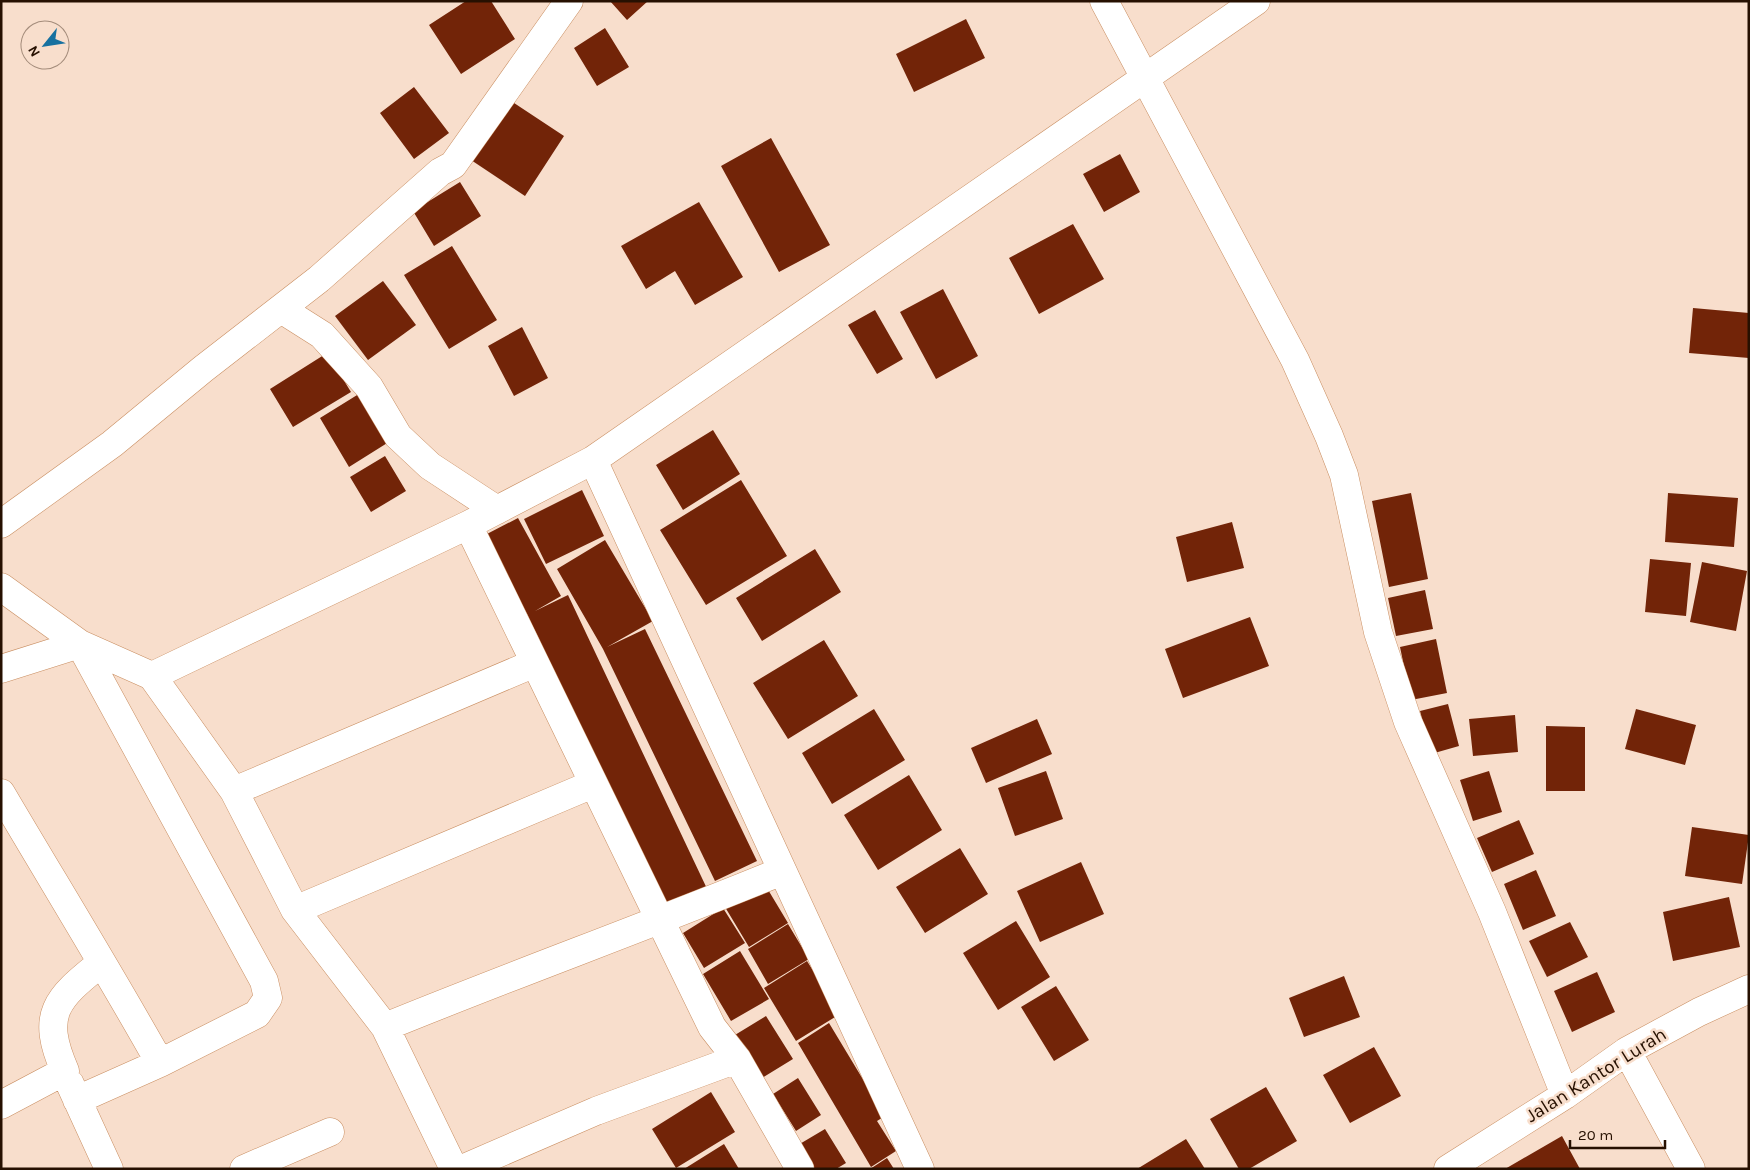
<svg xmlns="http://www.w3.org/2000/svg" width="1750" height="1170" font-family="Karla,sans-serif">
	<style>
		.building { fill: #722408 }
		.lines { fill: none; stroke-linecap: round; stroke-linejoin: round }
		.minor-casing { stroke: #c98e61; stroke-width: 29 }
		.minor { stroke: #fff; stroke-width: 28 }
		.labels { text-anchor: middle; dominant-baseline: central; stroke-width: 5; stroke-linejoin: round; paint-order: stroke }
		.street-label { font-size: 19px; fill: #261001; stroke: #f8decc }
	</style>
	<rect width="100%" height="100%" fill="#f8decc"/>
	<path class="building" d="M 466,1 L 491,1 L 515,39 L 461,74 L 429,25 Z
		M 610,1 L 648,1 L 627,20 Z
		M 966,19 L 985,58 L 914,92 L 896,54 Z
		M 605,28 L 629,67 L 597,86 L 574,48 Z
		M 414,87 L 449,133 L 414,159 L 380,113 Z
		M 508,99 L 564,136 L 525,196 L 468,158 Z
		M 771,138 L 830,245 L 779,272 L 721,166 Z
		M 1120,154 L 1140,192 L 1104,212 L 1083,174 Z
		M 460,182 L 481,216 L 434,246 L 413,211 Z
		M 699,202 L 743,277 L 695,305 L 675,271 L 646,289 L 621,246 Z
		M 1073,224 L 1104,279 L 1039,314 L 1009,258 Z
		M 452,246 L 497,320 L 449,349 L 404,275 Z
		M 383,281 L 416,325 L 368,360 L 335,316 Z
		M 943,289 L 978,356 L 936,379 L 900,312 Z
		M 1693,308 L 1749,313 L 1749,358 L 1689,353 Z
		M 875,310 L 903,359 L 877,374 L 848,325 Z
		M 522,327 L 548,378 L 514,396 L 488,346 Z
		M 327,353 L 351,392 L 293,427 L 270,389 Z
		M 362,392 L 392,440 L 349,467 L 320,418 Z
		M 713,430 L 740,474 L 683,510 L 656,465 Z
		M 385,456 L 406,491 L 371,512 L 350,477 Z
		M 741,480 L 787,556 L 706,605 L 660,530 Z
		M 582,490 L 604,536 L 546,564 L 524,519 Z
		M 1411,493 L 1428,579 L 1389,587 L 1372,501 Z
		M 1668,493 L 1738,498 L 1734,547 L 1665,542 Z
		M 518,518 L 561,596 L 535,611 L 568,595 L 710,895 L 669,914 L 527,614 L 485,535 Z
		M 1232,522 L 1244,568 L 1187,582 L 1176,537 Z
		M 605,540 L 653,621 L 607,647 L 645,629 L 757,861 L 715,881 L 603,649 L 557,569 Z
		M 815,549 L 841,592 L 762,641 L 736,598 Z
		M 1650,559 L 1691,563 L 1686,616 L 1645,612 Z
		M 1702,562 L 1747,571 L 1736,631 L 1690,622 Z
		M 1425,590 L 1433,629 L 1396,636 L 1388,598 Z
		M 1250,617 L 1269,666 L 1183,698 L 1165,649 Z
		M 1436,639 L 1447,693 L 1411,700 L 1400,647 Z
		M 824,640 L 858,696 L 788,739 L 753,683 Z
		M 1448,704 L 1459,746 L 1431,754 L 1420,711 Z
		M 874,709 L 905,760 L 832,804 L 802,753 Z
		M 1636,709 L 1696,725 L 1685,765 L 1625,749 Z
		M 1515,715 L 1518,752 L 1473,756 L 1469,719 Z
		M 1037,719 L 1052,754 L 986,783 L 971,748 Z
		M 1546,726 L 1585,727 L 1585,791 L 1546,791 Z
		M 1046,771 L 1063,819 L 1015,836 L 998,788 Z
		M 1489,771 L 1502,812 L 1473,821 L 1460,780 Z
		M 909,775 L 942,830 L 878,870 L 844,815 Z
		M 1519,820 L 1534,854 L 1492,872 L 1477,838 Z
		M 1692,827 L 1749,835 L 1742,884 L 1685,876 Z
		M 960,848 L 988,894 L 925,933 L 896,887 Z
		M 1081,862 L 1104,914 L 1040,942 L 1017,891 Z
		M 1536,870 L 1556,916 L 1523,930 L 1504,884 Z
		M 764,883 L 788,923 L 749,947 L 725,907 Z
		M 1729,897 L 1740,947 L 1673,961 L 1663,912 Z
		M 723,908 L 745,943 L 704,968 L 683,933 Z
		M 1016,921 L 1050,977 L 998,1010 L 963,953 Z
		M 1570,922 L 1588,957 L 1547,977 L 1529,941 Z
		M 788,924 L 809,959 L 768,984 L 748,949 Z
		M 740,951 L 769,999 L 731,1021 L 703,974 Z
		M 807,961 L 840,1014 L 796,1041 L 764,988 Z
		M 1597,972 L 1615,1012 L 1572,1032 L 1554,991 Z
		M 1344,976 L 1360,1017 L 1304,1037 L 1289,998 Z
		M 1056,986 L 1089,1040 L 1054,1061 L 1021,1007 Z
		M 766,1016 L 793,1059 L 757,1081 L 730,1038 Z
		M 829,1023 L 885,1116 L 877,1121 L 896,1151 L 871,1167 L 798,1043 Z
		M 1374,1047 L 1401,1096 L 1350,1123 L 1323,1075 Z
		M 798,1078 L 821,1115 L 796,1131 L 773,1094 Z
		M 1266,1087 L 1297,1141 L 1249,1169 L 1239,1169 L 1210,1119 Z
		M 711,1092 L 735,1132 L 676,1168 L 652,1129 Z
		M 825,1129 L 846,1163 L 836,1169 L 812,1169 L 798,1145 Z
		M 1562,1136 L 1580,1169 L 1505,1169 Z
		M 1186,1139 L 1205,1169 L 1137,1169 Z
		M 724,1144 L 739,1169 L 684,1169 Z
		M 887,1158 L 894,1169 L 870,1169 Z"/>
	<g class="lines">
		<g class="minor-casing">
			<path id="minor" d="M 1104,1 L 1295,360 L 1329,436 L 1344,475 L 1378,632 L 1408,722 L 1492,912 L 1565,1095
				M 281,309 L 322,335 L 369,387 L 398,436 L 430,466 L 497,510
				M 593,460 L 1256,1
				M 1,524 L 112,444 L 203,369 L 319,279 L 440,172 L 453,165 L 569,1
				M 1,587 L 80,644 L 152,676 L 234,791 L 295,910 L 385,1027 L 454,1169
				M 1,669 L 80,644 L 264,981 L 268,998 L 257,1014 L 160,1063
				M 152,676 L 468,525
				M 234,791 L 535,663
				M 1,793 C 54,883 109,972 160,1063 L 77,1100
				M 295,910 L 593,784
				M 385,1027 C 517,973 651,925 782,871
				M 1627,1051 L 1691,1169
				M 70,1084 L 109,1169
				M 1,1105 L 65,1071 C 40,1014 56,999 101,963
				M 244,1169 L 330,1132
				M 462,1169 L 596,1111 L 737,1059
				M 800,1169 L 737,1059 L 712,1027 L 468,525 L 593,460 L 920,1169
				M 1448,1169 L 1565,1095 L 1627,1051 L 1699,1012 L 1749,989"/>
		</g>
		<use href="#minor" class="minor"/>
	</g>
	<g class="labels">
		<g class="street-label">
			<text transform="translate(1596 1075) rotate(-32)">Jalan Kantor Lurah</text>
		</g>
	</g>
	<rect width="1750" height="1170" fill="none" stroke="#261001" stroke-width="5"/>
	<g transform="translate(45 45) rotate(240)"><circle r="24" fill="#f8decc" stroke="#a48c7b"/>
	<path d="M0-4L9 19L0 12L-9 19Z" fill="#1771a0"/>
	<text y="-8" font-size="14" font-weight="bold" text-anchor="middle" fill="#261001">N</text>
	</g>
	<path d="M1570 1140v8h95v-8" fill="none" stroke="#261001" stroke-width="2.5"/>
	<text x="1578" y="1140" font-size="15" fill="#261001" stroke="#f8decc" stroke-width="4" paint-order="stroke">20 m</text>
</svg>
